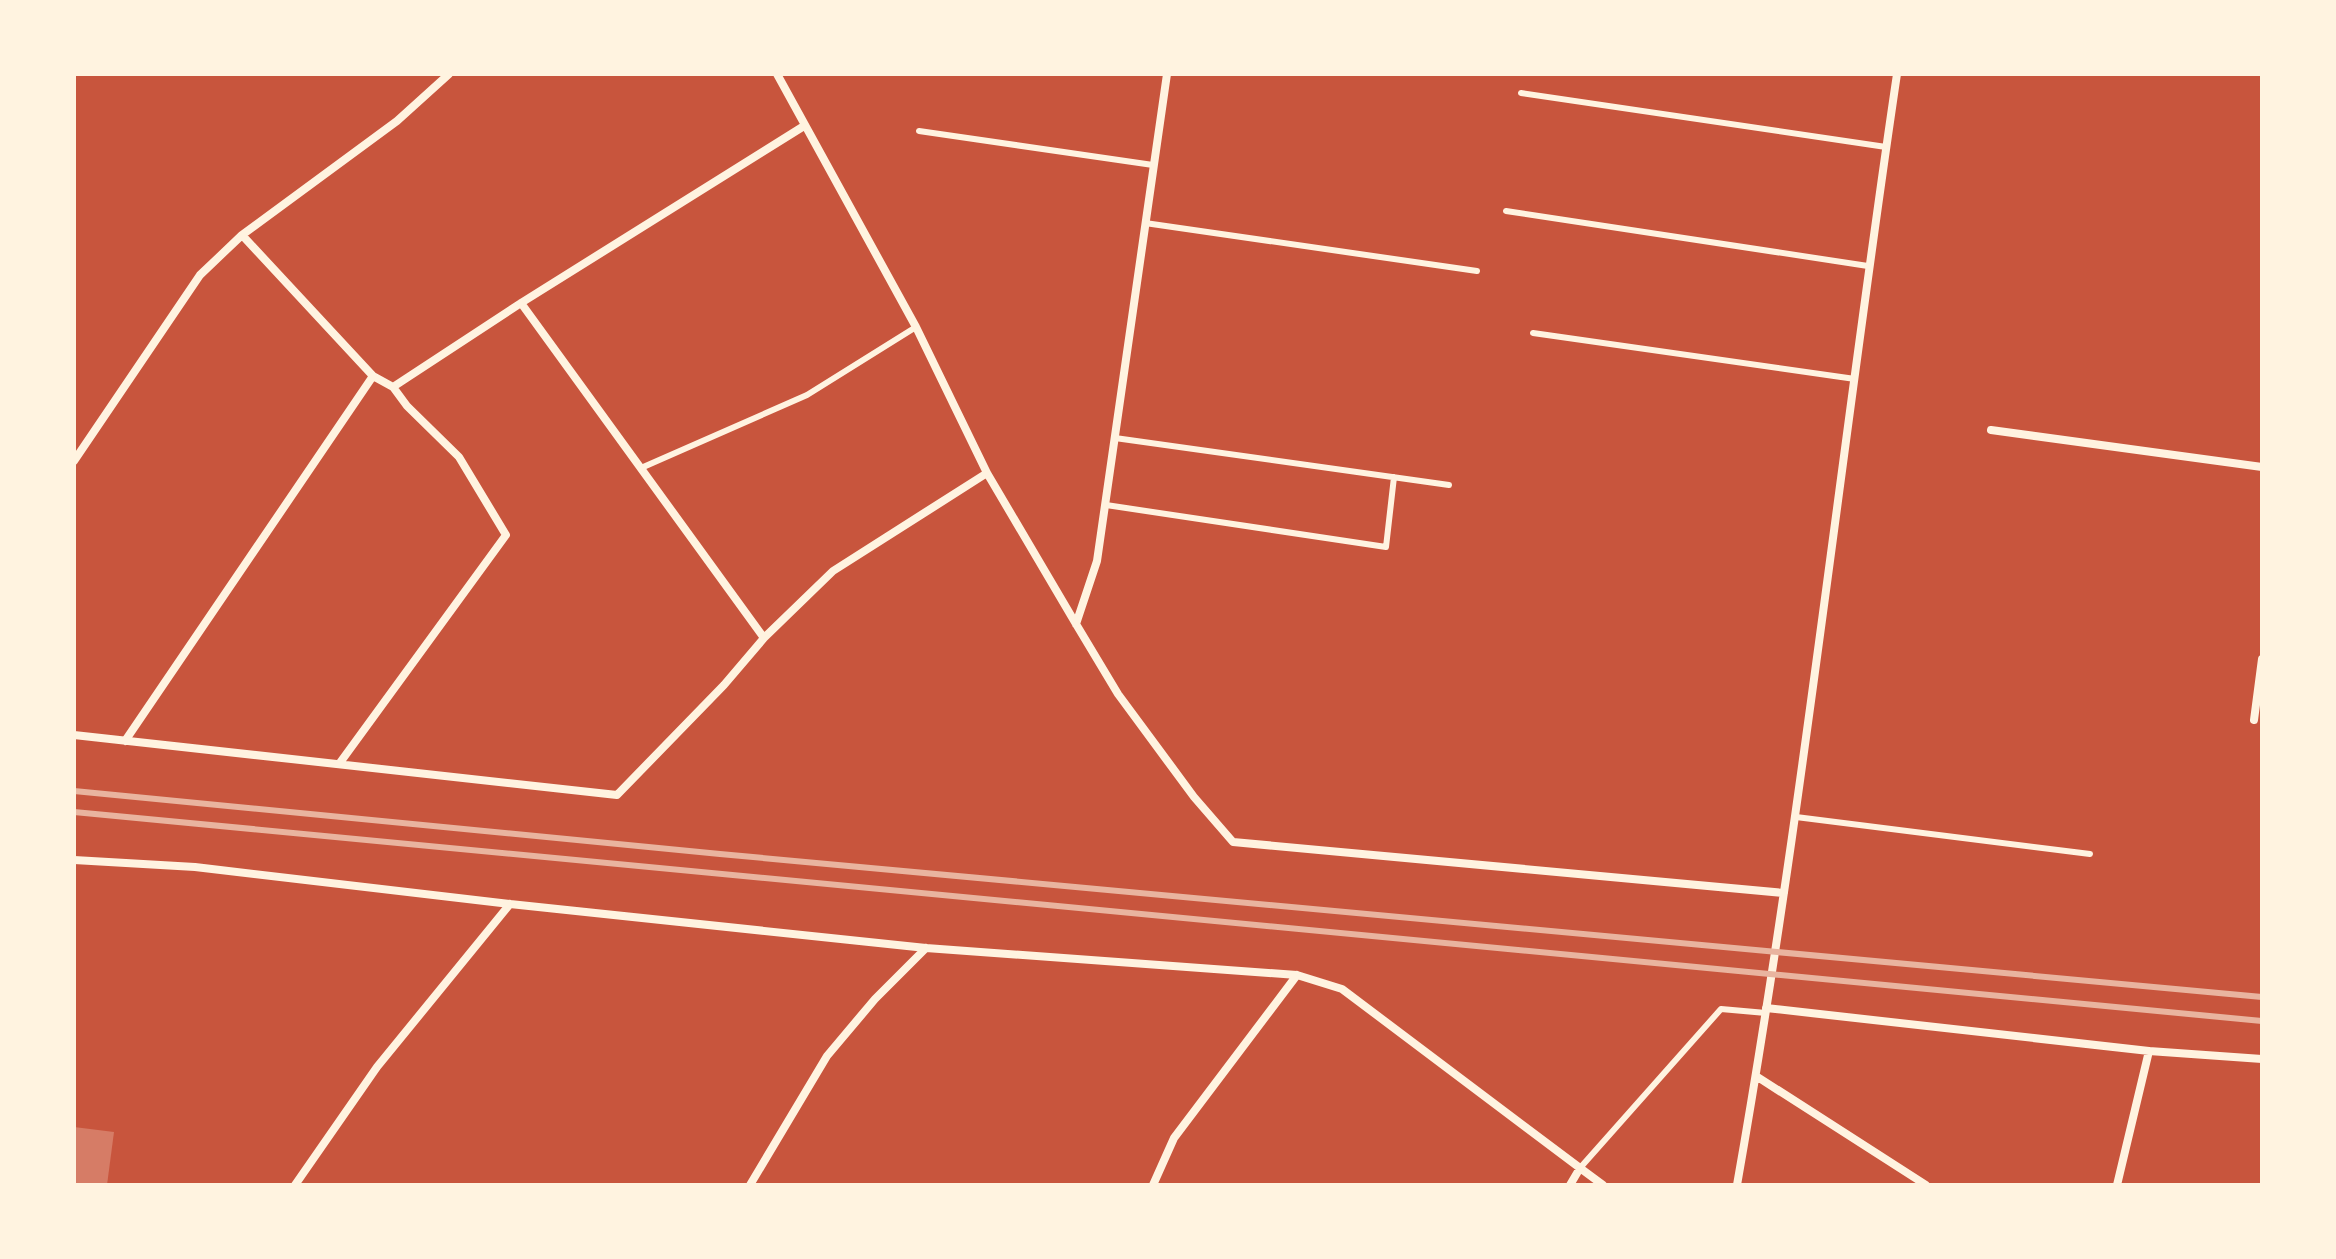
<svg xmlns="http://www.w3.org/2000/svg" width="2336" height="1259" font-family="'Roboto Condensed',sans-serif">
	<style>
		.building { fill: #d67c66 }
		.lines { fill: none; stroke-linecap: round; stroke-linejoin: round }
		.service { stroke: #fff3e0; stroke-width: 6 }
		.minor { stroke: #fff3e0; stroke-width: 8 }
		.rail { stroke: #e9b49f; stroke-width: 6 }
	</style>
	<rect width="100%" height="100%" fill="#c8553d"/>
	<path class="building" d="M 74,1127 L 114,1132 L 107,1185 L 74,1185 Z"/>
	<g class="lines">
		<path class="service" d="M 1521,93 L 1886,147
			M 919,131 L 1153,165
			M 1506,211 L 1868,266
			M 1145,223 L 1477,271
			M 1533,333 L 1855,379
			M 1115,438 L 1449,485
			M 641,468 L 807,395 L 916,327
			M 1106,505 L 1386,547 L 1394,477
			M 1796,817 L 2090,854
			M 1580,1168 L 1721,1009 L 1766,1013"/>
		<path class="minor" d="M 777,74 L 916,327 L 987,473 L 1076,624 L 1118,694 L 1194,797 L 1233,842 L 1784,893
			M 242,235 L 373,376 L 393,387 L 407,406 L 459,457 L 506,535 L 339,764
			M 521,303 L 764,638
			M 393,387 L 521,303 L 804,126
			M 1991,430 L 2262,467
			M 74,461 L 200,275 L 242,235 L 397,121 L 449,74
			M 1076,624 L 1097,561 L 1167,74
			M 2254,720 L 2262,659
			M 74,735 L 617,795 L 724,685 L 764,638 L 833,571 L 987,473
			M 125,741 L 373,376
			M 74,860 L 195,867 L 510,904 L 926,948 L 1297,975 L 1342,989 L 1580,1168
			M 1766,1008 L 2149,1051 L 2262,1059
			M 1756,1076 L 1926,1185
			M 295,1185 L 377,1067 L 510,904
			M 750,1185 L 827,1056 L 875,999 L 926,948
			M 1153,1185 L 1174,1138 L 1297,975
			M 1570,1185 L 1580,1168 L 1603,1185
			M 1737,1185 C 1802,816 1842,444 1897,74
			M 2117,1185 L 2149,1051"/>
		<path class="rail" d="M 74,791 L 720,854 L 2262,997
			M 74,812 L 2262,1021"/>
	</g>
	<rect width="2336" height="1259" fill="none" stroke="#fff3e0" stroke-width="152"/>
</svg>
